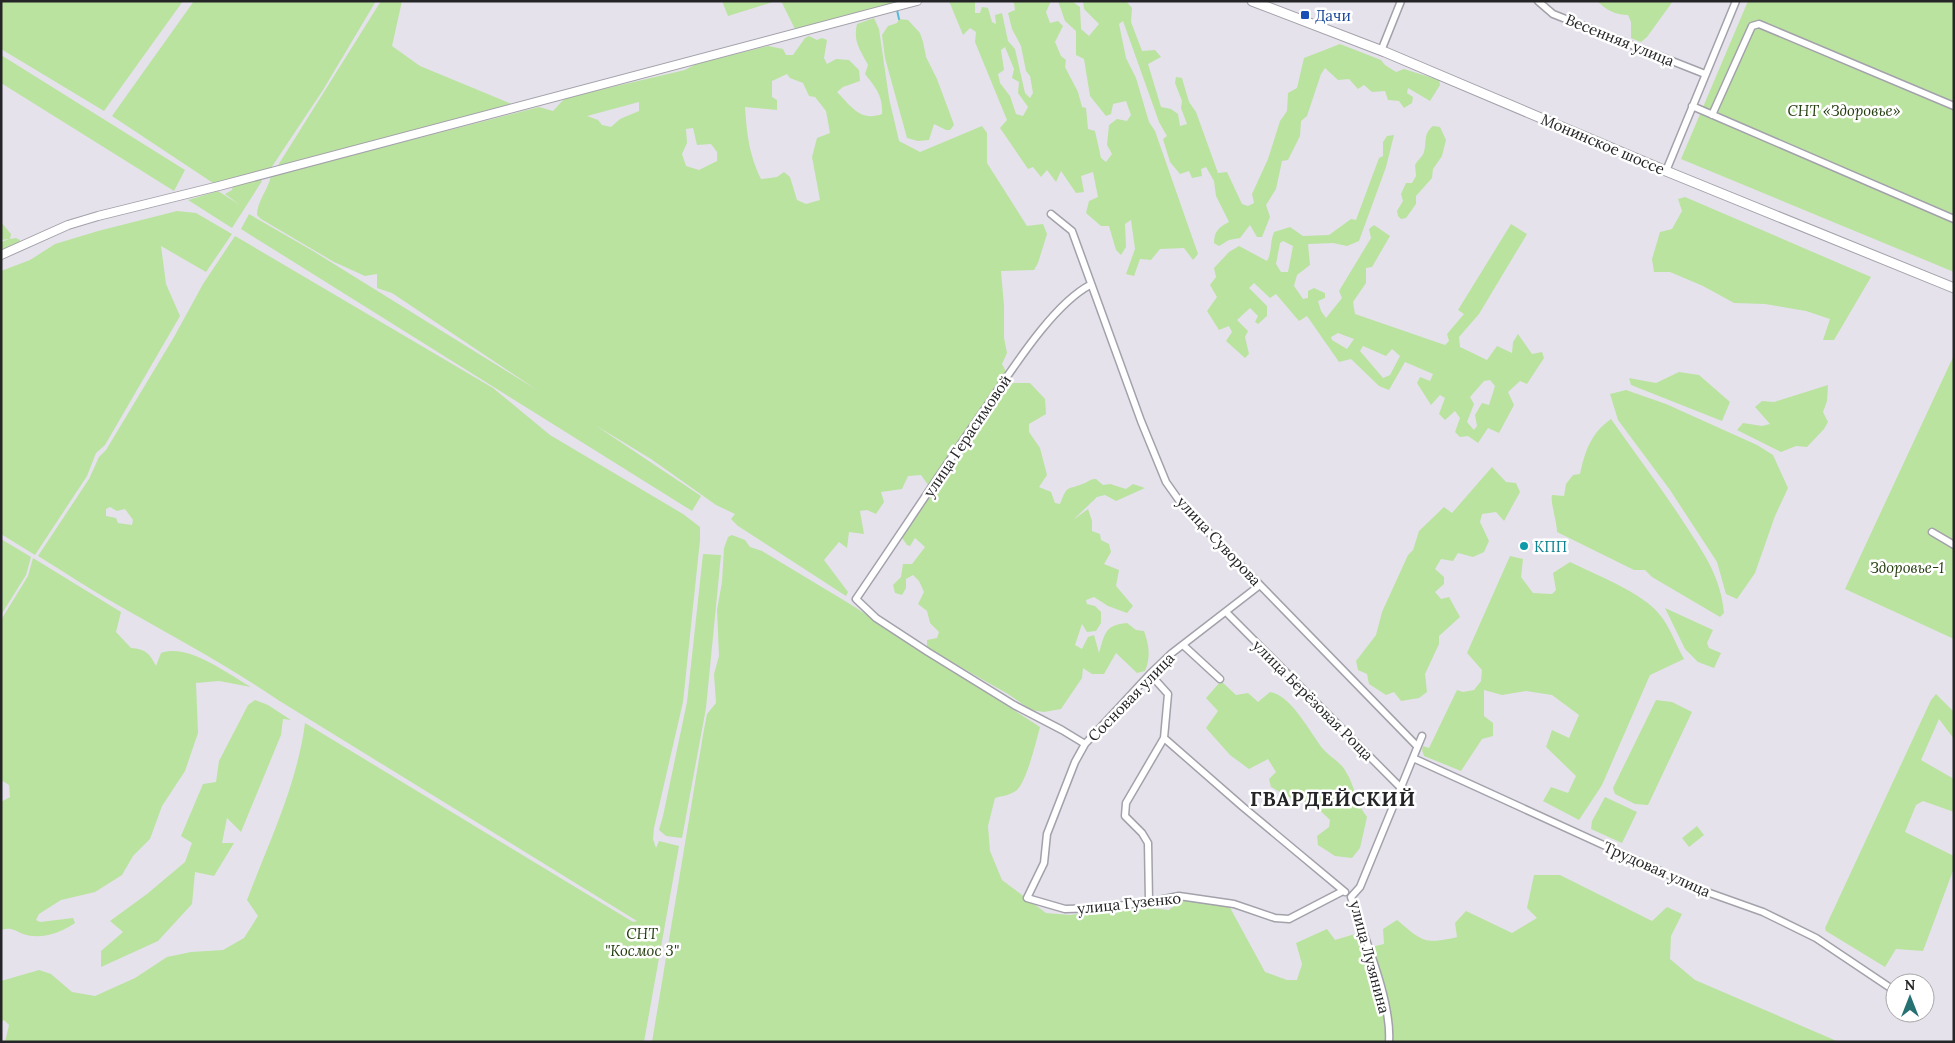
<svg xmlns="http://www.w3.org/2000/svg" width="1955" height="1043" font-family="Lora,serif">
	<style>
		.green { fill: #bae39f; fill-rule: evenodd }
		.lines { fill: none; stroke-linecap: round; stroke-linejoin: round }
		.stream { stroke: #58b9d9; stroke-width: 2 }
		.minor-casing { stroke: #a3a1aa; stroke-width: 9 }
		.tertiary-casing { stroke: #a3a1aa; stroke-width: 10 }
		.secondary-casing { stroke: #a3a1aa; stroke-width: 11 }
		.minor { stroke: #fff; stroke-width: 6 }
		.tertiary { stroke: #fff; stroke-width: 8 }
		.secondary { stroke: #fff; stroke-width: 9 }
		.transit-dot { fill: #1a4fb4; stroke: #fff; stroke-width: 2 }
		.culture-dot { fill: #0f9aa8; stroke: #fff; stroke-width: 2 }
		.labels { text-anchor: middle; dominant-baseline: central; stroke-width: 5; stroke-linejoin: round; paint-order: stroke }
		.transit-label { font-size: 15px; fill: #164399; stroke: #fff; text-anchor: start }
		.street-label { font-size: 15px; fill: #252427; stroke: #fff }
		.park-label { font-size: 15px; font-style: italic; fill: #233d0e; stroke: #fff }
		.culture-label { font-size: 15px; fill: #0d838f; stroke: #fff; text-anchor: start }
		.district-label { font-size: 20px; font-weight: bold; letter-spacing: 1px; fill: #252427; stroke: #fff }
	</style>
	<rect width="100%" height="100%" fill="#e5e2ec"/>
	<path class="green" d="M 1,1 L 183,1 L 104,111 L 1,49 Z
		M 194,1 L 376,1 L 323,90 L 269,171 L 216,185 L 112,116 Z
		M 381,1 L 402,1 L 392,46 L 420,66 L 514,105 L 275,170 Z
		M 722,1 L 776,1 L 728,16 Z
		M 781,1 L 903,1 L 795,29 Z
		M 949,1 L 975,1 L 975,13 L 980,13 L 982,7 L 988,8 L 992,22 L 996,24 L 995,15 L 1002,13 L 1008,41 L 1015,49 L 1025,93 L 1030,98 L 1033,93 L 1030,76 L 1026,71 L 1021,46 L 1012,29 L 1008,13 L 1015,10 L 1014,3 L 1010,1 L 1051,1 L 1046,12 L 1050,23 L 1058,21 L 1063,26 L 1055,42 L 1061,56 L 1066,60 L 1065,67 L 1078,92 L 1082,107 L 1086,108 L 1088,129 L 1095,131 L 1101,158 L 1106,162 L 1112,154 L 1107,145 L 1109,125 L 1117,119 L 1127,121 L 1131,115 L 1126,101 L 1113,104 L 1111,114 L 1106,116 L 1090,96 L 1084,59 L 1076,55 L 1076,31 L 1065,21 L 1058,1 L 1072,1 L 1080,7 L 1081,29 L 1089,36 L 1099,24 L 1084,9 L 1083,1 L 1126,1 L 1132,8 L 1131,22 L 1142,51 L 1155,50 L 1161,57 L 1148,64 L 1161,107 L 1171,109 L 1178,114 L 1180,126 L 1187,124 L 1181,108 L 1182,101 L 1175,83 L 1176,77 L 1182,78 L 1189,102 L 1196,112 L 1218,173 L 1227,172 L 1242,204 L 1248,206 L 1254,203 L 1252,194 L 1268,159 L 1280,121 L 1287,111 L 1288,93 L 1297,88 L 1304,58 L 1340,44 L 1381,60 L 1385,65 L 1396,72 L 1404,69 L 1439,80 L 1440,85 L 1430,101 L 1408,88 L 1407,93 L 1413,97 L 1412,103 L 1404,108 L 1399,101 L 1388,100 L 1385,91 L 1372,92 L 1364,85 L 1358,89 L 1349,79 L 1338,80 L 1325,68 L 1321,74 L 1307,116 L 1301,121 L 1300,136 L 1288,160 L 1282,161 L 1276,189 L 1266,205 L 1270,217 L 1262,237 L 1257,237 L 1250,225 L 1240,238 L 1229,240 L 1219,246 L 1214,243 C 1214,231 1219,227 1229,222 L 1216,196 L 1214,181 L 1206,167 L 1201,169 L 1202,176 L 1192,178 L 1189,171 L 1180,174 L 1170,162 L 1163,139 L 1167,136 L 1159,122 L 1123,21 L 1119,24 L 1126,58 L 1136,78 L 1149,122 L 1155,131 L 1198,254 L 1193,260 L 1184,248 L 1160,249 L 1151,260 L 1140,259 L 1134,276 L 1126,274 L 1135,249 L 1131,220 L 1125,224 L 1126,247 L 1121,255 L 1116,250 L 1109,226 L 1101,226 L 1086,213 L 1089,201 L 1098,197 L 1093,172 L 1081,176 L 1084,192 L 1076,193 L 1061,171 L 1056,182 L 1047,170 L 1041,177 L 1033,167 L 1028,169 L 1000,128 L 1007,120 L 975,42 L 976,32 L 970,28 L 963,35 ZM 1005,47 L 1014,69 L 1012,78 L 1019,82 L 1018,93 L 1028,107 L 1023,116 L 1016,114 L 1010,96 L 1000,83 L 998,74 L 1004,70 L 1001,50 Z
		M 1673,1 L 1647,37 L 1641,42 L 1631,38 L 1631,22 L 1628,15 C 1615,15 1607,10 1598,2 Z
		M 1748,1 L 1954,1 L 1954,272 L 1681,159 Z
		M 874,18 L 879,29 L 889,98 L 899,141 L 920,152 L 982,126 L 987,133 L 987,163 L 1027,226 L 1043,224 L 1047,234 L 1038,263 L 1034,270 L 1001,271 L 1004,306 L 1004,338 L 1007,353 L 1002,364 L 1012,383 L 1030,383 L 1045,399 L 1046,414 L 1029,424 L 1029,432 L 1040,448 L 1047,475 L 1039,487 L 1051,492 L 1055,503 L 1060,504 C 1068,483 1067,491 1085,483 C 1089,481 1091,479 1096,479 L 1103,485 L 1110,484 L 1126,489 L 1133,484 L 1145,488 L 1116,501 L 1105,495 L 1097,497 L 1073,520 L 1088,509 L 1092,521 L 1092,531 L 1100,534 L 1101,540 L 1109,544 L 1111,552 L 1104,564 L 1119,570 L 1116,586 L 1133,606 L 1127,613 L 1108,606 L 1094,597 L 1086,600 L 1087,604 L 1095,606 L 1101,612 L 1101,623 L 1096,631 L 1087,632 L 1082,624 L 1075,645 L 1082,649 L 1088,637 L 1094,635 L 1099,653 C 1105,633 1105,625 1127,623 L 1136,630 L 1144,631 C 1149,645 1151,657 1145,671 L 1137,673 L 1116,653 L 1104,674 L 1092,674 L 1083,668 L 1082,678 L 1061,709 L 1044,712 L 1031,710 L 1008,694 L 927,648 L 927,640 L 937,638 L 939,632 L 930,623 L 927,611 L 918,604 L 924,592 L 919,581 L 913,575 L 906,579 L 906,588 L 902,595 L 895,593 L 893,585 L 901,577 L 903,564 L 912,564 L 925,547 L 915,538 L 910,546 L 907,545 L 900,535 L 931,489 L 921,475 L 908,476 L 902,489 L 881,492 L 884,502 L 876,514 L 867,510 L 860,511 L 864,534 L 849,532 L 847,548 L 839,542 L 824,560 L 848,592 L 846,596 L 738,526 L 731,519 L 735,514 L 716,505 L 651,459 L 595,425 L 701,496 L 692,511 L 241,229 L 249,214 L 313,251 L 537,390 L 392,293 L 377,288 L 377,274 L 365,276 L 334,262 L 261,219 L 257,215 C 257,201 268,190 271,176 L 539,107 L 553,111 L 565,98 L 685,70 L 696,64 L 768,46 L 783,49 L 786,55 L 793,55 L 805,38 L 809,36 L 817,40 L 822,38 L 827,40 L 824,58 L 827,64 L 836,59 L 849,60 L 859,70 L 860,81 L 843,87 L 837,92 C 851,106 860,122 882,114 C 883,96 876,88 865,74 L 868,65 C 860,49 853,42 857,24 ZM 787,74 L 790,78 L 803,83 L 809,96 L 815,97 L 826,111 L 830,133 L 817,138 L 812,157 L 820,200 L 806,204 L 797,200 L 790,177 L 784,172 L 777,177 L 761,179 C 749,154 747,135 745,107 L 777,110 L 777,100 L 772,97 L 772,81 ZM 639,102 L 639,111 L 620,119 L 611,127 L 602,125 L 598,120 L 587,116 ZM 693,128 L 697,145 L 711,144 L 717,152 L 717,161 L 699,170 L 686,166 L 682,154 L 687,143 L 686,129 Z
		M 899,19 L 908,20 L 920,33 L 923,42 L 926,57 L 937,79 L 953,122 L 954,125 L 950,130 L 946,130 L 934,124 L 929,140 L 918,141 L 907,138 L 885,58 L 882,35 L 888,26 L 897,23 Z
		M 1,55 L 185,170 L 174,191 L 1,83 Z
		M 1433,126 L 1440,127 L 1446,140 L 1442,156 L 1433,169 L 1432,178 L 1416,196 L 1416,204 L 1406,218 L 1401,219 L 1398,216 L 1397,211 L 1403,201 L 1401,194 L 1406,183 L 1412,183 L 1416,176 L 1415,165 C 1417,161 1423,156 1424,152 C 1427,141 1423,134 1433,126 Z
		M 1394,135 L 1386,167 L 1359,241 L 1347,246 L 1333,243 L 1308,244 L 1310,265 L 1297,275 L 1294,286 L 1303,299 L 1308,298 L 1308,291 L 1314,288 L 1325,293 L 1325,298 L 1318,301 L 1321,311 L 1326,318 L 1342,298 L 1339,291 L 1371,238 L 1369,229 L 1374,225 L 1390,236 L 1372,267 L 1366,268 L 1366,283 L 1353,302 L 1355,314 L 1445,345 L 1449,341 L 1447,334 L 1464,314 L 1458,310 L 1511,224 L 1527,234 L 1479,314 L 1459,337 L 1460,347 L 1487,360 L 1497,346 L 1512,353 L 1513,342 L 1518,334 L 1532,354 L 1542,352 L 1544,358 L 1527,384 L 1520,381 L 1508,392 L 1514,405 L 1499,433 L 1488,428 L 1478,443 L 1468,436 L 1460,437 L 1455,432 L 1460,418 L 1455,411 L 1445,420 L 1439,414 L 1445,398 L 1440,395 L 1431,405 L 1417,383 L 1420,377 L 1430,381 L 1433,374 L 1405,362 L 1389,390 L 1379,386 L 1351,359 L 1339,362 L 1307,316 L 1299,321 L 1276,294 L 1270,298 L 1254,283 L 1249,288 L 1267,306 L 1267,316 L 1258,324 L 1255,322 L 1258,316 L 1250,308 L 1237,320 L 1248,331 L 1245,337 L 1249,354 L 1245,358 L 1226,341 L 1232,332 L 1229,326 L 1219,330 L 1207,311 L 1217,297 L 1210,285 L 1216,277 L 1214,268 L 1229,252 L 1239,246 L 1267,261 C 1272,253 1270,241 1274,232 L 1290,227 L 1303,236 L 1329,235 L 1351,219 L 1356,220 L 1379,158 L 1383,156 L 1383,142 L 1387,136 ZM 1283,241 L 1293,246 L 1288,272 L 1281,272 L 1276,264 L 1280,243 ZM 1338,333 L 1354,339 L 1347,349 L 1332,340 L 1331,337 ZM 1363,346 L 1386,356 L 1392,349 L 1400,356 L 1390,375 L 1383,378 L 1360,351 ZM 1490,380 L 1495,386 L 1489,405 L 1482,403 L 1475,415 L 1477,426 L 1474,430 L 1467,422 L 1474,404 L 1470,397 L 1484,381 Z
		M 260,179 L 262,181 L 232,228 L 188,200 L 218,191 L 240,205 L 225,194 L 232,190 L 233,185 Z
		M 1685,197 L 1871,277 L 1834,340 L 1823,340 L 1830,319 L 1806,311 L 1765,304 L 1734,303 L 1703,286 L 1670,272 L 1654,272 L 1652,259 L 1660,232 L 1672,229 L 1682,211 L 1678,199 Z
		M 177,211 L 196,213 L 232,234 L 206,272 L 161,246 L 166,284 L 180,316 L 105,445 L 96,453 L 87,476 L 35,555 L 1,534 L 1,271 L 30,260 L 55,244 L 98,231 Z
		M 1,222 L 11,234 L 10,239 L 16,238 L 20,240 L 19,244 L 1,251 L 1,242 L 9,239 L 1,240 Z
		M 235,236 L 493,388 L 550,435 L 683,514 L 700,527 L 700,540 L 683,702 L 654,828 L 653,839 L 656,848 L 659,841 L 679,846 L 644,1042 L 5,1042 L 9,1025 L 4,1020 L 1,1022 L 1,981 L 39,970 L 51,974 L 72,992 L 95,996 L 135,978 L 167,957 L 191,952 L 223,950 L 244,938 L 258,916 L 247,900 C 269,842 297,785 305,723 L 633,922 L 637,921 L 278,700 C 228,666 176,638 123,608 C 94,592 66,573 38,556 L 89,479 L 99,457 L 106,450 L 174,337 L 203,284 ZM 110,507 L 117,511 L 125,509 L 133,520 L 132,525 L 118,523 L 116,518 L 106,516 L 106,509 Z
		M 1954,355 L 1954,639 L 1845,589 Z
		M 1679,372 L 1699,375 L 1730,402 L 1722,421 L 1631,385 L 1629,378 L 1656,383 Z
		M 1828,385 L 1827,401 L 1823,412 L 1828,422 L 1824,429 L 1807,447 L 1796,446 L 1781,452 L 1737,430 L 1743,423 L 1762,426 L 1770,424 L 1755,407 L 1762,401 L 1774,402 Z
		M 1626,390 L 1666,404 L 1757,445 L 1773,455 L 1788,488 L 1775,516 L 1755,573 L 1737,599 L 1726,594 L 1717,562 L 1670,490 L 1618,420 L 1610,394 Z
		M 1611,419 C 1636,455 1663,490 1686,526 C 1705,555 1721,578 1724,613 L 1720,617 L 1652,577 L 1645,570 L 1634,570 L 1557,532 C 1557,522 1550,501 1552,495 L 1564,496 L 1566,484 L 1573,475 L 1580,474 C 1585,451 1591,433 1611,419 Z
		M 1492,467 L 1506,482 L 1516,483 L 1520,492 L 1504,521 L 1496,512 L 1482,514 L 1480,522 L 1489,541 L 1484,552 L 1473,557 L 1458,553 L 1453,561 L 1441,559 L 1435,569 L 1444,577 L 1444,584 L 1435,592 L 1441,599 L 1449,597 L 1460,617 L 1439,636 L 1439,644 L 1425,674 L 1427,692 L 1419,698 L 1401,701 L 1394,692 L 1386,695 L 1369,684 L 1367,674 L 1358,670 L 1356,661 L 1376,635 L 1382,612 L 1408,555 L 1413,550 L 1419,531 L 1444,507 L 1452,513 Z
		M 732,535 L 745,540 L 750,547 L 762,551 L 850,604 L 1040,727 C 1036,742 1027,780 1017,790 C 1011,795 1002,796 995,798 L 988,826 L 990,851 L 1002,880 L 1046,913 L 1070,915 L 1130,906 L 1169,910 L 1180,900 L 1228,904 L 1265,972 L 1287,980 L 1297,980 L 1302,964 L 1296,943 L 1327,929 L 1335,940 L 1355,934 L 1362,949 L 1384,944 L 1383,929 L 1397,920 C 1422,941 1424,945 1457,937 L 1455,923 L 1466,911 L 1512,933 L 1537,918 L 1527,908 L 1534,875 L 1560,875 L 1652,921 L 1667,907 L 1682,914 L 1671,936 L 1670,959 L 1695,980 L 1839,1042 L 652,1042 L 703,735 L 707,714 L 716,703 L 714,674 L 719,656 L 717,610 L 722,582 L 724,548 L 728,537 Z
		M 1,539 L 31,557 L 26,575 L 1,615 Z
		M 703,554 L 721,555 L 706,708 L 682,838 L 666,836 L 659,830 L 663,816 L 687,702 Z
		M 1510,556 L 1523,559 L 1521,577 L 1533,593 L 1552,594 L 1556,590 L 1553,573 L 1570,562 C 1594,574 1644,593 1660,615 C 1670,627 1676,645 1684,659 L 1650,675 L 1602,785 L 1579,820 L 1543,801 L 1551,787 L 1568,793 L 1576,776 L 1546,747 L 1552,730 L 1569,738 L 1579,715 L 1552,695 L 1526,691 L 1502,695 L 1484,690 L 1484,716 L 1493,723 L 1493,736 L 1482,739 L 1461,771 L 1424,756 L 1422,750 L 1423,746 L 1429,748 L 1457,690 L 1463,692 L 1474,690 L 1481,681 L 1482,670 L 1467,653 Z
		M 33,558 L 121,612 L 116,632 L 131,648 C 146,649 150,654 156,666 L 161,653 C 188,643 228,674 251,687 L 219,681 L 196,683 L 198,733 L 185,771 L 162,806 L 150,839 L 133,856 L 122,875 L 95,892 L 61,900 L 39,914 L 36,920 L 40,922 L 73,918 L 75,923 C 60,933 41,940 23,934 C 14,930 11,927 1,930 L 1,802 L 10,797 L 9,785 L 1,780 L 1,620 L 28,576 Z
		M 1665,608 L 1713,630 L 1707,643 L 1709,648 L 1721,653 L 1714,668 L 1698,662 L 1685,649 Z
		M 1221,681 L 1236,695 L 1248,693 L 1258,702 L 1270,692 C 1292,695 1311,735 1324,750 C 1331,758 1341,762 1346,772 C 1355,786 1355,802 1367,817 L 1360,848 L 1352,858 L 1335,856 L 1318,845 L 1317,836 L 1329,827 L 1330,820 L 1309,800 L 1303,802 L 1291,798 L 1271,787 L 1269,779 L 1276,772 L 1268,759 L 1249,769 L 1230,755 L 1206,728 L 1218,711 L 1206,698 Z
		M 1936,694 L 1954,712 L 1954,739 L 1939,719 L 1921,760 L 1954,779 L 1954,812 L 1923,801 L 1916,805 L 1905,832 L 1954,856 L 1954,868 L 1923,951 L 1896,949 L 1885,967 L 1826,931 L 1825,928 L 1931,700 Z
		M 255,700 L 268,705 L 291,720 L 283,719 L 281,735 L 241,832 L 227,818 L 222,843 L 234,843 L 214,876 L 195,872 L 192,904 L 158,941 L 101,967 L 101,951 L 123,932 L 110,921 L 147,894 L 185,862 L 192,843 L 181,836 L 203,784 L 216,782 L 219,761 L 248,705 Z
		M 1656,700 L 1672,702 L 1692,712 L 1648,805 L 1635,804 L 1615,794 L 1613,788 Z
		M 1605,797 L 1637,812 L 1622,843 L 1591,829 L 1592,821 Z
		M 1697,826 L 1704,835 L 1689,847 L 1682,838 Z"/>
	<g class="lines">
		<path class="stream" d="M 897,10 L 899,19"/>
		<g class="minor-casing">
			<path id="minor" d="M 1538,1 L 1553,14 L 1705,74
				M 1381,51 L 1401,1
				M 1692,106 L 1954,219
				M 1712,115 L 1752,26 L 1759,24 L 1954,106
				M 1666,171 L 1736,1
				M 1051,214 L 1072,231 L 1141,421 L 1166,482 L 1183,506 L 1417,746
				M 1932,532 L 1954,545
				M 1260,585 L 1172,653 L 1150,674 L 1085,744 L 1075,762 L 1047,834 L 1044,863 L 1027,898 L 1065,909 L 1100,908 L 1149,902 L 1179,896 L 1234,904 L 1275,918 L 1289,919 L 1343,891
				M 1226,612 L 1401,788
				M 1183,645 L 1220,679
				M 1150,674 L 1168,694 L 1164,738 L 1243,807 L 1345,892
				M 1085,744 L 1062,730 L 1014,705 L 928,652 L 876,618 L 856,599 C 901,533 945,466 991,400 C 1015,365 1054,304 1090,285
				M 1413,758 L 1704,891 L 1763,912 L 1816,938 L 1895,991
				M 1149,902 L 1148,843 L 1142,833 L 1125,816 L 1126,803 L 1164,738
				M 1389,1042 C 1392,1002 1364,937 1351,897 L 1360,887 L 1422,736"/>
		</g>
		<g class="tertiary-casing">
			<path id="tertiary" d="M 1,255 L 68,225 L 98,216 L 219,186 L 917,1"/>
		</g>
		<g class="secondary-casing">
			<path id="secondary" d="M 1252,1 L 1385,52 L 1666,171 L 1954,288"/>
		</g>
		<use href="#minor" class="minor"/>
		<use href="#tertiary" class="tertiary"/>
		<use href="#secondary" class="secondary"/>
	</g>
	<rect class="transit-dot" x="1300" y="10" width="10" height="10" rx="2.5"/>
	<circle class="culture-dot" cx="1524" cy="546" r="5"/>
	<g class="labels">
		<g class="transit-label">
			<text x="1315" y="15">Дачи</text>
		</g>
		<g class="street-label">
			<text transform="translate(1620 40) rotate(22)">Весенняя улица</text>
			<text transform="translate(1603 144) rotate(23)">Монинское шоссе</text>
			<text transform="translate(967 436) rotate(-56)">улица Герасимовой</text>
			<text transform="translate(1219 541) rotate(47)">улица Суворова</text>
			<text transform="translate(1131 697) rotate(-46)">Сосновая улица</text>
			<text transform="translate(1313 700) rotate(45)">улица Берёзовая Роща</text>
			<text transform="translate(1657 869) rotate(24)">Трудовая улица</text>
			<text transform="translate(1129 903) rotate(-6)">улица Гузенко</text>
			<text transform="translate(1370 957) rotate(75)">улица Лузянина</text>
		</g>
		<g class="park-label">
			<text x="1844" y="110">СНТ «Здоровье»</text>
			<text x="1907" y="567">Здоровье-1</text>
			<text x="642" y="933">СНТ<tspan x="642" dy="17">"Космос 3"</tspan></text>
		</g>
		<g class="culture-label">
			<text x="1534" y="546">КПП</text>
		</g>
		<g class="district-label">
			<text x="1333" y="798">ГВАРДЕЙСКИЙ</text>
		</g>
	</g>
	<rect width="1955" height="1043" fill="none" stroke="#252427" stroke-width="5"/>
	<g transform="translate(1910 998)"><circle r="24" fill="#ffffff" stroke="#a8a7a9"/>
	<path d="M0-4L9 19L0 12L-9 19Z" fill="#267172"/>
	<text y="-8" font-size="14" font-weight="bold" text-anchor="middle" fill="#252427">N</text>
	</g>
</svg>
